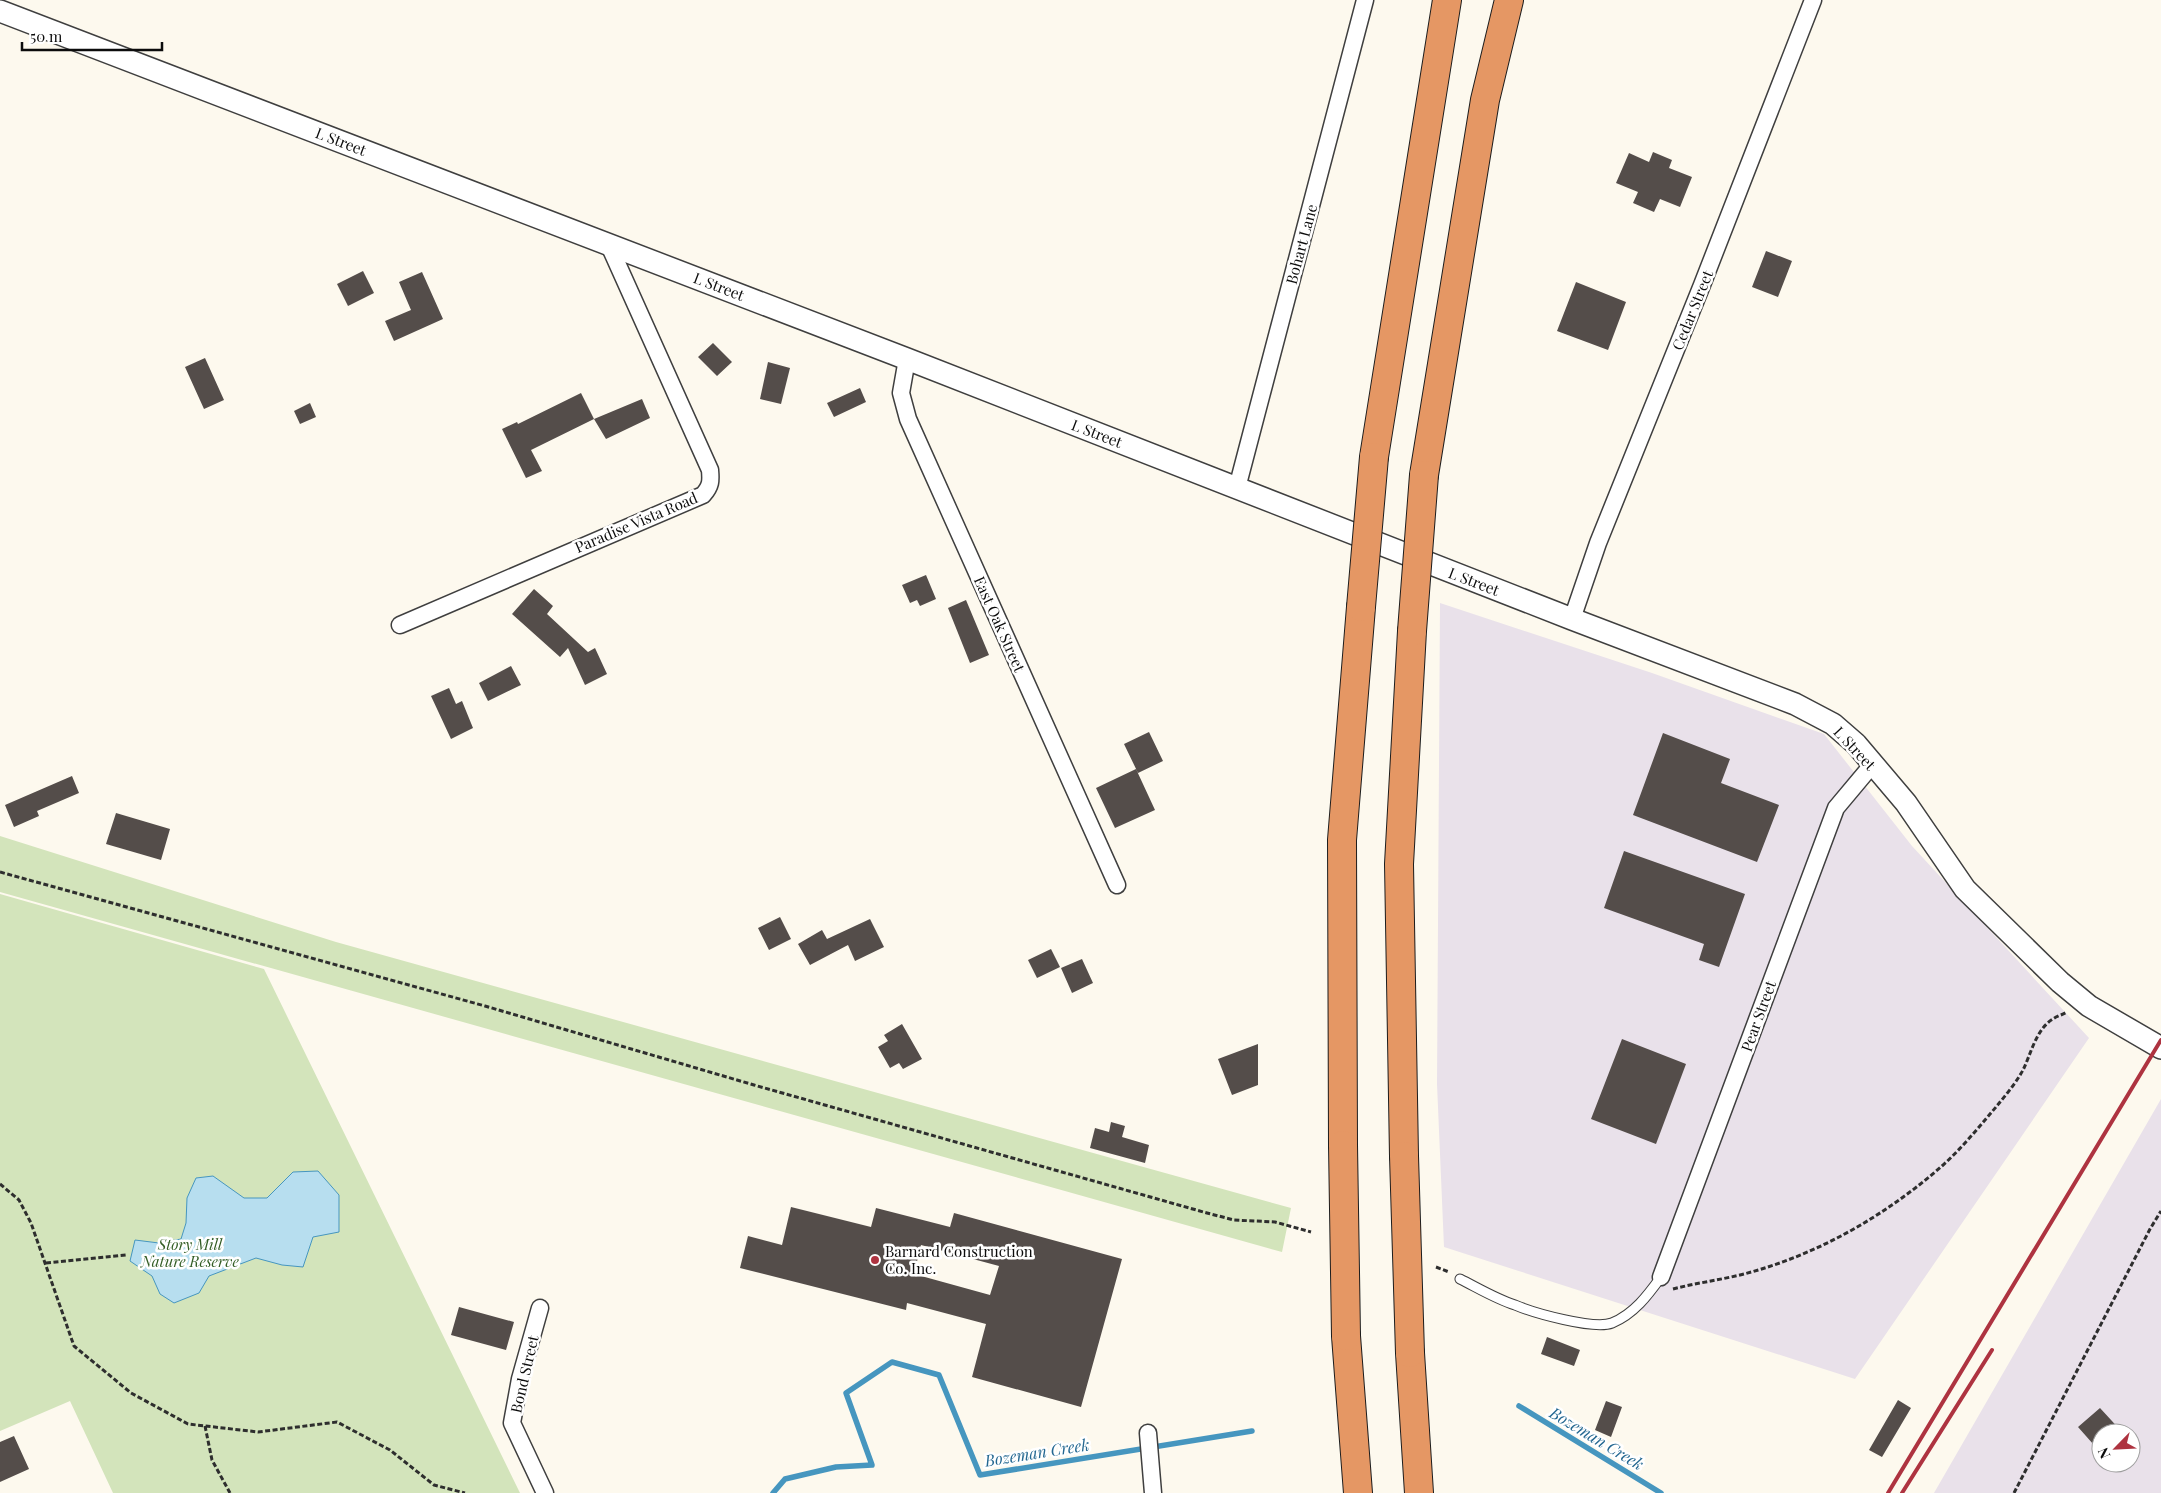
<svg xmlns="http://www.w3.org/2000/svg" width="2161" height="1493" font-family="'Playfair Display',serif">
	<style>
		.industrial { fill: #e9e1ea; fill-rule: evenodd }
		.green { fill: #d3e4bb }
		.water { fill: #b7deef; stroke: #4696bf }
		.lines { fill: none; stroke-linecap: round; stroke-linejoin: round }
		.stream { stroke: #4696bf; stroke-width: 5.5 }
		.building { fill: #544d4a; fill-rule: evenodd }
		.service-casing { stroke: #3f3f3f; stroke-width: 11 }
		.minor-casing { stroke: #3f3f3f; stroke-width: 19 }
		.tertiary-casing { stroke: #3f3f3f; stroke-width: 24 }
		.motorway-casing { stroke: #1d1d1d; stroke-width: 30 }
		.path { stroke: #2e2e2e; stroke-width: 3; stroke-dasharray: 5 2.5; stroke-linecap: butt }
		.service { stroke: #fff; stroke-width: 9 }
		.minor { stroke: #fff; stroke-width: 16 }
		.tertiary { stroke: #fff; stroke-width: 21 }
		.motorway { stroke: #e59764; stroke-width: 28 }
		.rail { stroke: #ae3340; stroke-width: 4 }
		.motorway-bridge-casing { stroke: #1d1d1d; stroke-width: 30; stroke-linecap: butt }
		.motorway-bridge { stroke: #e59764; stroke-width: 28 }
		.poi-dot { fill: #ae3340; stroke: #fff; stroke-width: 2 }
		.labels { text-anchor: middle; dominant-baseline: central; stroke-width: 5; stroke-linejoin: round; paint-order: stroke }
		.street-label { font-size: 15px; fill: #0c0c0c; stroke: #fff }
		.park-label { font-size: 15px; font-style: italic; fill: #335d24; stroke: #fff }
		.poi-label { font-size: 15px; fill: #0c0c0c; stroke: #fff; text-anchor: start }
		.water-label { font-size: 16px; font-style: italic; fill: #236791; stroke: #fff }
	</style>
	<rect width="100%" height="100%" fill="#fdf9ee"/>
	<path class="industrial" d="M 1440,603 L 1652,673 L 1824,734 L 1912,846 L 2089,1038 L 1855,1379 L 1444,1247 L 1437,1084 Z
		M 2161,1099 L 2161,1493 L 1934,1493 ZM 2101,1433 L 2131,1433 L 2131,1463 L 2101,1463 Z"/>
	<path class="green" d="M 0,836 L 336,942 L 1291,1208 L 1282,1252 L 0,892 Z
		M 0,894 L 264,969 L 520,1493 L 113,1493 L 70,1401 L 0,1431 Z"/>
	<path class="water" d="M 318,1171 L 339,1195 L 339,1232 L 313,1237 L 303,1267 L 282,1265 L 256,1258 L 209,1276 L 199,1293 L 174,1303 L 160,1294 L 152,1276 L 130,1261 L 135,1240 L 159,1243 L 181,1239 L 186,1223 L 187,1198 L 196,1178 L 213,1176 L 244,1198 L 267,1198 L 293,1172 Z"/>
	<g class="lines">
		<path class="stream" d="M 1519,1406 L 1661,1493
			M 773,1493 L 785,1479 L 836,1467 L 872,1465 L 846,1393 L 892,1362 L 939,1375 L 980,1475 L 1252,1431"/>
	</g>
	<path class="building" d="M 1653,152 L 1672,160 L 1669,168 L 1692,177 L 1680,207 L 1660,199 L 1654,212 L 1633,203 L 1638,192 L 1616,183 L 1629,153 L 1649,162 Z
		M 1766,251 L 1792,261 L 1778,297 L 1752,287 Z
		M 363,271 L 374,293 L 348,306 L 337,284 Z
		M 422,272 L 443,319 L 394,341 L 385,321 L 411,310 L 399,282 Z
		M 1576,282 L 1626,302 L 1608,350 L 1557,331 Z
		M 713,343 L 732,362 L 717,376 L 698,357 Z
		M 205,358 L 224,400 L 204,409 L 185,367 Z
		M 768,362 L 790,368 L 781,404 L 760,399 Z
		M 860,388 L 866,402 L 834,417 L 827,403 Z
		M 581,393 L 594,419 L 531,450 L 542,471 L 526,478 L 502,429 L 517,422 L 518,424 Z
		M 642,399 L 650,418 L 606,439 L 594,419 Z
		M 310,403 L 316,417 L 300,424 L 294,411 Z
		M 926,575 L 936,599 L 920,606 L 917,600 L 910,603 L 902,585 Z
		M 534,589 L 553,606 L 547,614 L 588,652 L 595,648 L 607,674 L 585,685 L 568,648 L 560,657 L 512,614 Z
		M 966,600 L 989,655 L 970,663 L 948,608 Z
		M 511,666 L 521,685 L 488,701 L 479,683 Z
		M 449,688 L 456,704 L 462,701 L 473,728 L 451,739 L 431,696 Z
		M 1149,732 L 1163,761 L 1138,773 L 1124,744 Z
		M 1663,733 L 1730,759 L 1721,783 L 1779,805 L 1757,862 L 1633,815 Z
		M 1136,769 L 1155,810 L 1115,828 L 1096,788 Z
		M 72,776 L 79,793 L 37,811 L 39,816 L 14,827 L 5,805 Z
		M 116,813 L 170,829 L 161,860 L 106,844 Z
		M 1624,851 L 1745,894 L 1719,967 L 1699,960 L 1704,944 L 1604,908 Z
		M 780,917 L 791,939 L 769,950 L 758,928 Z
		M 870,919 L 884,947 L 855,961 L 848,945 L 810,965 L 798,944 L 822,930 L 827,939 Z
		M 1051,949 L 1060,967 L 1037,978 L 1028,960 Z
		M 1082,959 L 1093,983 L 1072,993 L 1061,968 Z
		M 902,1024 L 922,1059 L 903,1069 L 899,1063 L 890,1068 L 878,1047 L 888,1041 L 884,1035 Z
		M 1622,1039 L 1686,1064 L 1656,1144 L 1591,1119 Z
		M 1258,1044 L 1258,1085 L 1232,1095 L 1218,1059 Z
		M 1111,1122 L 1125,1126 L 1122,1137 L 1149,1145 L 1145,1163 L 1090,1148 L 1095,1128 L 1109,1132 Z
		M 791,1207 L 871,1227 L 876,1208 L 950,1227 L 954,1213 L 1122,1259 L 1081,1407 L 972,1377 L 986,1324 L 907,1303 L 906,1310 L 740,1268 L 748,1236 L 782,1245 ZM 921,1245 L 999,1266 L 990,1295 L 914,1274 Z
		M 459,1307 L 514,1322 L 506,1350 L 451,1335 Z
		M 1547,1337 L 1580,1350 L 1574,1366 L 1541,1354 Z
		M 1898,1400 L 1911,1408 L 1882,1457 L 1869,1450 Z
		M 1606,1401 L 1622,1407 L 1611,1437 L 1595,1430 Z
		M 2100,1408 L 2123,1433 L 2101,1433 L 2101,1453 L 2078,1427 Z
		M 14,1436 L 29,1469 L 0,1482 L 0,1442 Z"/>
	<g class="lines">
		<g class="service-casing">
			<path id="service" d="M 1460,1279 C 1478,1288 1496,1299 1515,1305 C 1534,1313 1594,1330 1612,1323 C 1634,1314 1648,1295 1661,1277"/>
		</g>
		<g class="minor-casing">
			<path id="minor" d="M 907,359 L 901,393 L 908,419 L 1117,885
				M 1237,488 L 1365,0
				M 1572,619 L 1598,543 L 1702,285 L 1813,0
				M 400,625 L 703,495 C 711,486 711,481 710,470 L 608,243
				M 1661,1277 L 1836,808 L 1872,765
				M 540,1308 L 520,1379 L 512,1423 L 545,1493
				M 1148,1433 L 1153,1493"/>
		</g>
		<g class="tertiary-casing">
			<path id="tertiary" d="M 0,11 L 907,359 L 1572,619 L 1795,704 L 1833,724 L 1856,744 L 1906,803 L 1965,889 L 2060,982 L 2089,1006 L 2161,1048"/>
		</g>
		<g class="motorway-casing">
			<path id="motorway" d="M 1374,457 L 1447,0
				M 1424,475 L 1485,100 L 1509,0
				M 1343,1145 L 1342,840 L 1361,607
				M 1404,1156 L 1399,864 L 1412,631
				M 1346,1336 L 1358,1493
				M 1410,1353 L 1419,1493"/>
		</g>
		<path class="path" d="M 0,872 L 485,1006 L 754,1085 L 1207,1213 L 1234,1220 L 1275,1222 L 1311,1232
			M 0,1184 L 19,1200 L 31,1223 L 74,1346 L 131,1393 L 188,1424 L 258,1432 L 337,1422 L 390,1450 L 434,1485 L 465,1493
			M 46,1263 L 126,1255
			M 1436,1267 L 1449,1272
			M 1673,1289 C 1696,1283 1720,1280 1744,1274 C 1817,1255 1885,1216 1942,1166 C 1962,1148 1979,1127 1996,1107 C 2005,1096 2016,1083 2023,1070 C 2031,1054 2036,1029 2053,1019 C 2057,1016 2062,1015 2067,1012
			M 205,1426 L 212,1460 L 230,1493
			M 2014,1493 L 2150,1229 L 2161,1211"/>
		<use href="#service" class="service"/>
		<use href="#minor" class="minor"/>
		<use href="#tertiary" class="tertiary"/>
		<use href="#motorway" class="motorway"/>
		<path class="rail" d="M 1888,1493 L 2161,1040
			M 1902,1493 L 1992,1350"/>
		<g class="motorway-bridge-casing">
			<path id="motorway-bridge" d="M 1361,607 L 1374,457
				M 1412,631 L 1424,475
				M 1343,1145 L 1346,1336
				M 1404,1156 L 1410,1353"/>
		</g>
		<use href="#motorway-bridge" class="motorway-bridge"/>
	</g>
	<circle class="poi-dot" cx="875" cy="1260" r="5"/>
	<g class="labels">
		<g class="street-label">
			<text transform="translate(341 141) rotate(21)">L Street</text>
			<text transform="translate(1301 244) rotate(-75)">Bohart Lane</text>
			<text transform="translate(719 286) rotate(21)">L Street</text>
			<text transform="translate(1692 310) rotate(-68)">Cedar Street</text>
			<text transform="translate(1097 433) rotate(21)">L Street</text>
			<text transform="translate(636 522) rotate(-23)">Paradise Vista Road</text>
			<text transform="translate(1474 581) rotate(21)">L Street</text>
			<text transform="translate(1000 624) rotate(66)">East Oak Street</text>
			<text transform="translate(1855 748) rotate(47)">L Street</text>
			<text transform="translate(1758 1016) rotate(-70)">Pear Street</text>
			<text transform="translate(524 1374) rotate(-77)">Bond Street</text>
		</g>
		<g class="park-label">
			<text x="190" y="1244">Story Mill<tspan x="190" dy="17">Nature Reserve</tspan></text>
		</g>
		<g class="poi-label">
			<text x="885" y="1251">Barnard Construction<tspan x="885" dy="17">Co. Inc.</tspan></text>
		</g>
		<g class="water-label">
			<text transform="translate(1597 1438) rotate(31)">Bozeman Creek</text>
			<text transform="translate(1037 1452) rotate(-9)">Bozeman Creek</text>
		</g>
	</g>
	<g transform="translate(2116 1448) rotate(246)"><circle r="24" fill="#ffffff" stroke="#9e9e9e"/>
	<path d="M0-4L9 19L0 12L-9 19Z" fill="#ae3340"/>
	<text y="-8" font-size="14" font-weight="bold" text-anchor="middle" fill="#0c0c0c">N</text>
	</g>
	<path d="M22 42v8h140v-8" fill="none" stroke="#0c0c0c" stroke-width="2.5"/>
	<text x="30" y="42" font-size="15" fill="#0c0c0c" stroke="#ffffff" stroke-width="4" paint-order="stroke">50 m</text>
</svg>
